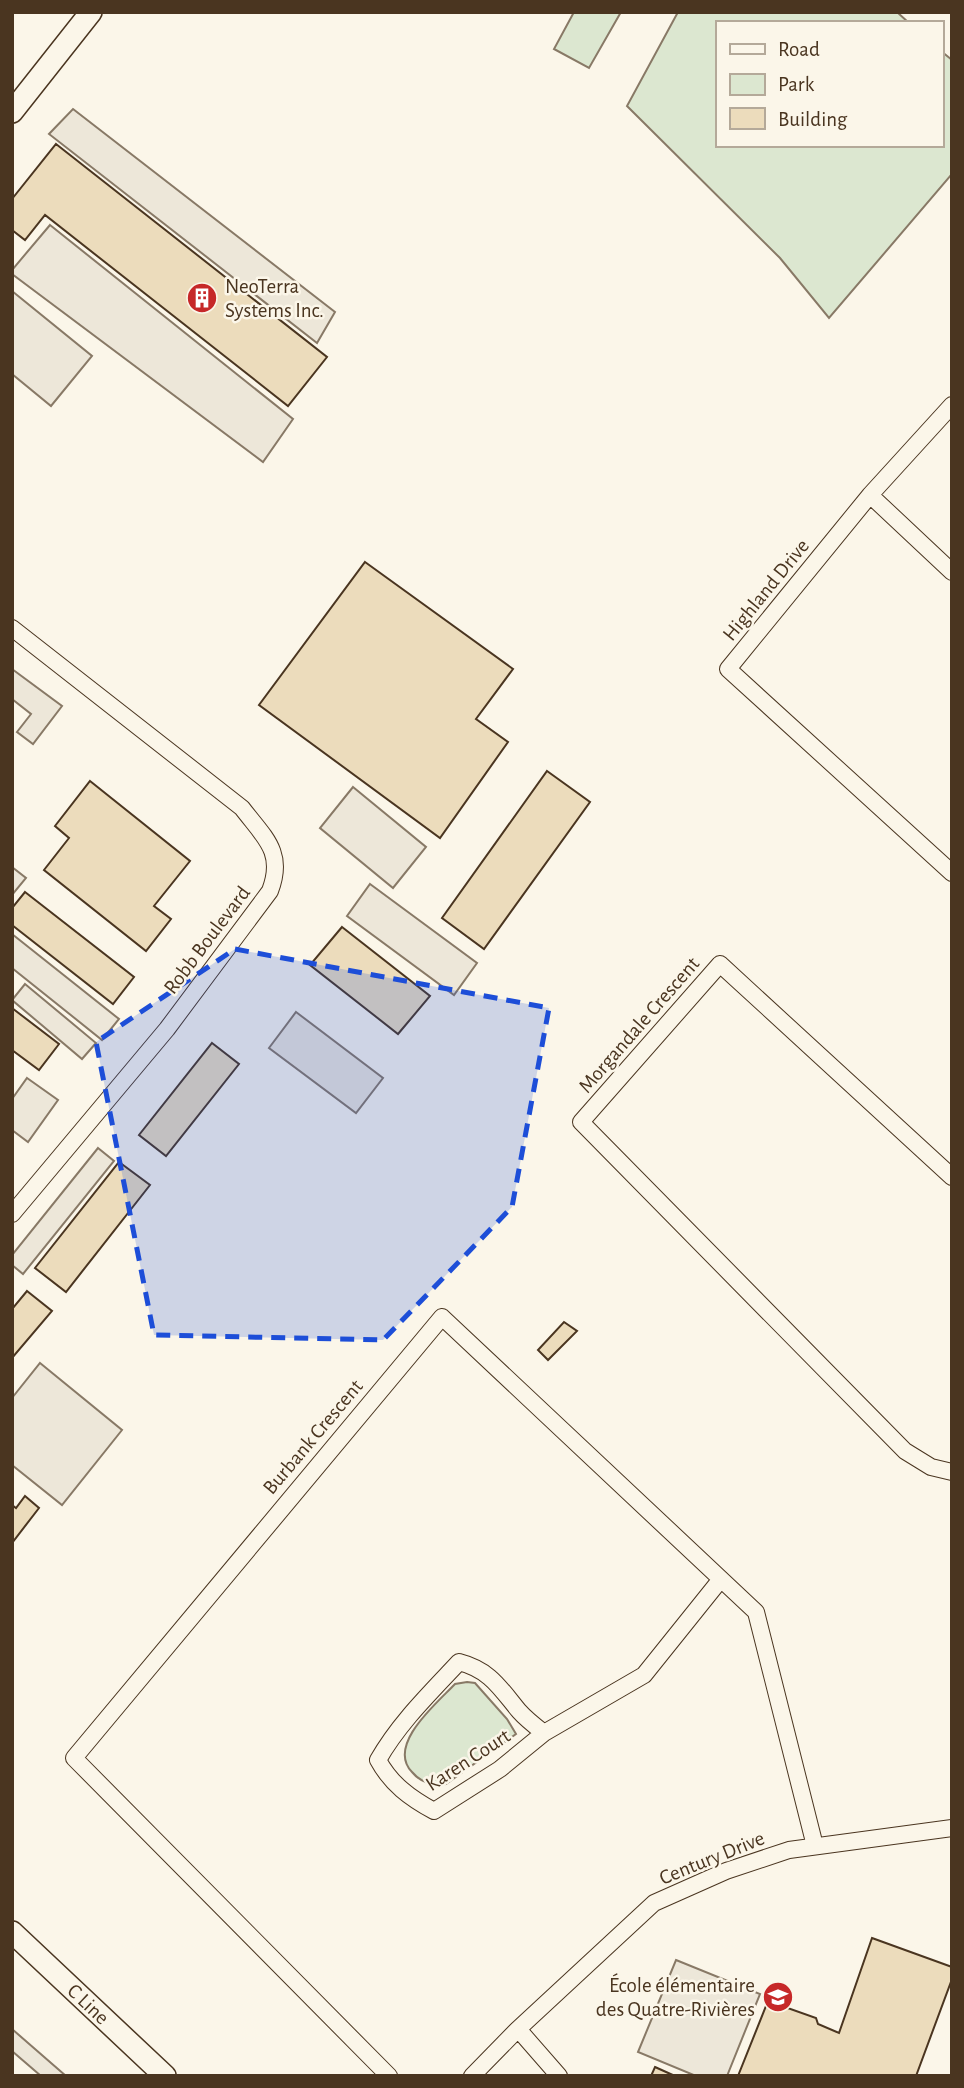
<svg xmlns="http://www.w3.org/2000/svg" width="964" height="2088" font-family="'Alegreya Sans',sans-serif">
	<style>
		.green { fill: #dce7d0; stroke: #887966; stroke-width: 2 }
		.parking { fill: #ede7d9; stroke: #887966; stroke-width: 2 }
		.building { fill: #ecdcbc; stroke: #4a3520; stroke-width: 2 }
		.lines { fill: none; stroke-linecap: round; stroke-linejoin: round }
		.street-casing { stroke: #4a3520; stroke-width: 18 }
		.secondary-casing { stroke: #4a3520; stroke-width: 24 }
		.street { stroke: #fbf6e9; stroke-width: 16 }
		.secondary { stroke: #fbf6e9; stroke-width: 21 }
		.marked { fill: #1d4ed8; fill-opacity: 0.2; stroke: #1d4ed8; stroke-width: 5; stroke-dasharray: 14 9; stroke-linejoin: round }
		.labels { text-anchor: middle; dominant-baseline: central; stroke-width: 5; stroke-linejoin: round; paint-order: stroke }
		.poi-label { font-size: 21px; fill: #4a3520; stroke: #fbf6e9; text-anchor: start }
		.street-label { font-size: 21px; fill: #4a3520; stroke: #fbf6e9 }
	</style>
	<rect width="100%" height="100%" fill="#fbf6e9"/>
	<path class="green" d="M 574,12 L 621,12 L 589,68 L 554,49 Z
		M 678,12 L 897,12 L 909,23 L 717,23 L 717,145 L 941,145 L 941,51 L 952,60 L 952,174 L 829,318 L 780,258 L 627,106 Z
		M 467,1682 L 475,1683 L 507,1719 L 516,1734 L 446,1784 C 432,1786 421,1783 412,1772 C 386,1745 437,1703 455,1684 Z"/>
	<path class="parking" d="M 73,109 L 335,312 L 317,343 L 49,134 Z
		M 50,225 L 293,419 L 263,462 L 12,274 L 12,270 Z
		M 12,291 L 92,356 L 51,406 L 12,374 Z
		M 12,669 L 62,706 L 33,744 L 17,732 L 31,714 L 12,699 Z
		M 353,787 L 426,847 L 393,888 L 320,828 Z
		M 12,867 L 26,878 L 12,895 Z
		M 370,884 L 477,963 L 454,995 L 347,916 Z
		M 12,934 L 119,1019 L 102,1040 L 12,968 Z
		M 25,984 L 96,1043 L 82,1059 L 12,1000 Z
		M 296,1012 L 383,1078 L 356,1113 L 269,1048 Z
		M 27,1078 L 58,1100 L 28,1142 L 12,1130 L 12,1099 Z
		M 98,1148 L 114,1161 L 23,1274 L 12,1265 L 12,1255 Z
		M 40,1363 L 122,1430 L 62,1505 L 12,1465 L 12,1398 Z
		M 676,1960 L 760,1994 L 727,2076 L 696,2076 L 638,2052 Z
		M 12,2029 L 66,2076 L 41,2076 L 12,2051 Z"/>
	<path class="building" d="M 56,144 L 327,357 L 288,406 L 45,215 L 25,240 L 12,230 L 12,199 Z
		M 365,562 L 513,669 L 476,719 L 508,742 L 440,838 L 259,705 Z
		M 547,771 L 590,802 L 484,949 L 442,918 Z
		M 90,781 L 190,861 L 154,906 L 171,919 L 146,951 L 44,870 L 69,838 L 55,826 Z
		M 25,892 L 134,977 L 113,1004 L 12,925 L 12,908 Z
		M 342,927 L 430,996 L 398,1034 L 310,965 Z
		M 12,1008 L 59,1044 L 39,1070 L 12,1050 Z
		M 212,1043 L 239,1064 L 166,1156 L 139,1135 Z
		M 119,1162 L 150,1185 L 66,1292 L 35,1268 Z
		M 27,1291 L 52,1311 L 12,1358 L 12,1309 Z
		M 564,1322 L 577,1331 L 548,1360 L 538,1350 Z
		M 25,1496 L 39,1508 L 12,1543 L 12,1505 L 16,1508 Z
		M 872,1938 L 952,1967 L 952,1979 L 916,2076 L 738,2076 L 768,2001 L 816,2018 L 818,2024 L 839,2033 Z
		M 655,2067 L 675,2076 L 651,2076 Z"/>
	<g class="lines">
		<g class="street-casing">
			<path id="street" d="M 952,405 L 870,495 L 728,669 L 952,873
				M 870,495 L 952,572
				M 12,628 L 242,808 C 264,837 285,852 270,891 L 167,1029 L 12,1214
				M 952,1177 L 720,964 L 581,1122 L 905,1451 L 931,1467 L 952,1472
				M 544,1733 C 535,1726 526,1719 519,1711 C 500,1688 490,1670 459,1662 C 430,1693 399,1723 378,1760 C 391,1784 410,1798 434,1811 L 500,1769 L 544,1733 L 644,1675 L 721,1579
				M 518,2029 L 559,2076
				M 389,2076 L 74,1758 L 442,1317 L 756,1612 L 815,1846
				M 472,2076 L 518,2029 L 654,1903 L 726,1871 L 789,1850 L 952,1828"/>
		</g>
		<g class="secondary-casing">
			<g id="secondary">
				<path d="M 12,112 L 91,12"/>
				<path id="s1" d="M 12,1932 L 165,2076"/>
			</g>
		</g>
		<use href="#street" class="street"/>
		<use href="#secondary" class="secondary"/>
	</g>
	<path class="marked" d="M 235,949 L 549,1008 L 512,1207 L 383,1340 L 154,1335 L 96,1042 Z"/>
	<defs>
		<g id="building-disc" transform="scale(1.575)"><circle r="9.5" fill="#c62828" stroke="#fbf6e9"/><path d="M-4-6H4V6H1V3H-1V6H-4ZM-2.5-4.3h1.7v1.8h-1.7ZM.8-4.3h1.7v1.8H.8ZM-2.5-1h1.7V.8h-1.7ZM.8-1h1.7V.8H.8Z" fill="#fff"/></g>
		<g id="school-disc" transform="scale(1.575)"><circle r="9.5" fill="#c62828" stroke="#fbf6e9"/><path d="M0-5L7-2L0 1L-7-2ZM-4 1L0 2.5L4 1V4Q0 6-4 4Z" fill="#fff"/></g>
	</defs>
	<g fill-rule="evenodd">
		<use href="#building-disc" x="202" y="298"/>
		<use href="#school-disc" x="778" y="1997"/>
	</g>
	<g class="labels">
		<g class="poi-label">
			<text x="225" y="286">NeoTerra<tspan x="225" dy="24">Systems Inc.</tspan></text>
			<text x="755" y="1985" text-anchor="end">École élémentaire<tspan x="755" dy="24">des Quatre-Rivières</tspan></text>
		</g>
		<g class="street-label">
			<text transform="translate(766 590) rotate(-51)">Highland Drive</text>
			<text transform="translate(207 940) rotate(-53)">Robb Boulevard</text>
			<text transform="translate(639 1025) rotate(-49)">Morgandale Crescent</text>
			<text transform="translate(313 1437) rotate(-50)">Burbank Crescent</text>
			<text transform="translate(468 1760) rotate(-33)">Karen Court</text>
			<text transform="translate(712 1858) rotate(-22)">Century Drive</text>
			<text stroke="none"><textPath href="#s1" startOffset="105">C Line</textPath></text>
		</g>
	</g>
	<rect width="964" height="2088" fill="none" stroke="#4a3520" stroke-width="28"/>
	<rect x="716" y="21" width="228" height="126" fill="#fbf6e9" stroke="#b4a999" stroke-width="2"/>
	<rect x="730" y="44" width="35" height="10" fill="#fbf6e9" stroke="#b4a999" stroke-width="2"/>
	<text x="778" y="56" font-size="21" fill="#4a3520">Road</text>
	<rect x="730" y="74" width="35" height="21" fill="#dce7d0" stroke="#b4a999" stroke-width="2"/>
	<text x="778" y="91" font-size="21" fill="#4a3520">Park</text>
	<rect x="730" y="108" width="35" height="21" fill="#ecdcbc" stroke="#b4a999" stroke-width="2"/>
	<text x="778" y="126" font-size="21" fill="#4a3520">Building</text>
</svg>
